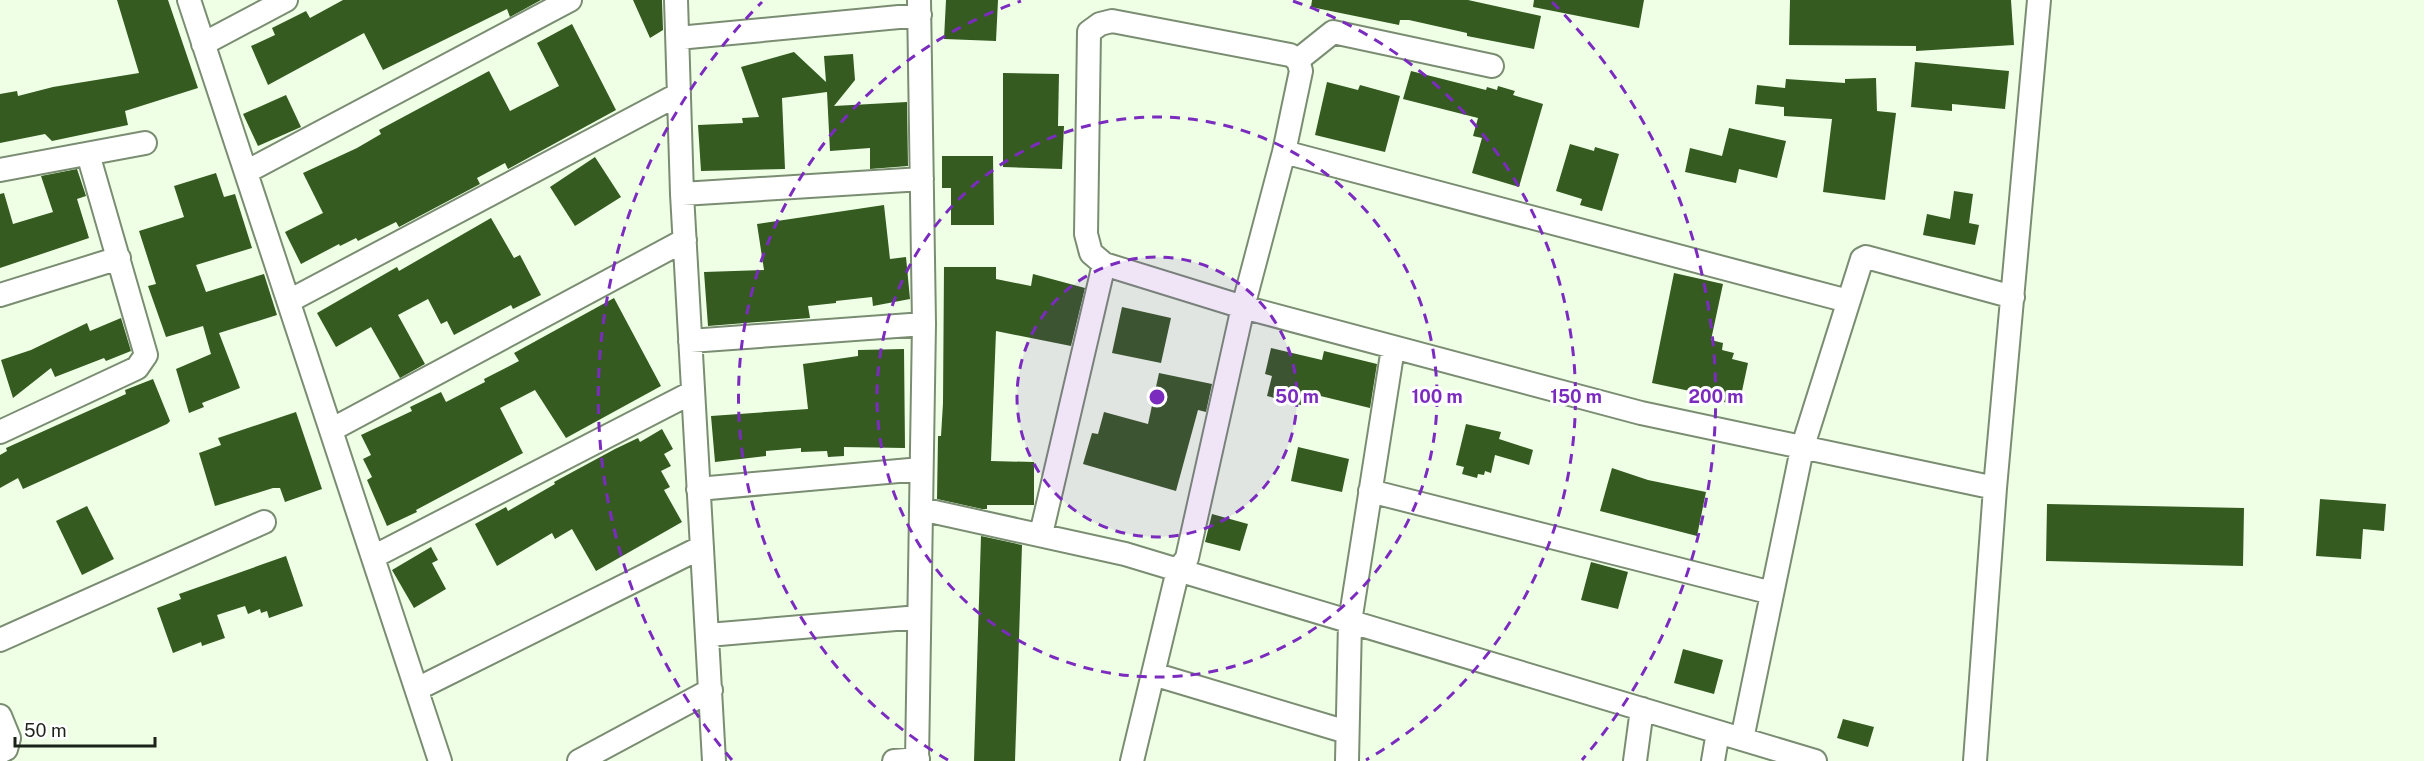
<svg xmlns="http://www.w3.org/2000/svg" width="2424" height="761" font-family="'Public Sans',sans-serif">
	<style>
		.building { fill: #355b20 }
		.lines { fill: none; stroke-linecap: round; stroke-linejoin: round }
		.minor-casing { stroke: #7a8d72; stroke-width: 26 }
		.minor { stroke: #fff; stroke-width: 22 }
		.ring { fill: none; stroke: #7b2cbf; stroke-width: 3; stroke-dasharray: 10 8 }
		.centre { fill: #7b2cbf; stroke: #fff; stroke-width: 3 }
		.ring-label { font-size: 18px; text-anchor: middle; font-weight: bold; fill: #7b2cbf; stroke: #fff; stroke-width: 6; stroke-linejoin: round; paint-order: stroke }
	</style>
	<rect width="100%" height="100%" fill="#eeffe6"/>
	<path class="building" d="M 117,0 L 168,0 L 198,88 L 125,111 L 128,125 L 52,141 L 45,134 L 0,143 L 0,94 L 17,91 L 18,96 L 53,87 L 139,73 Z
		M 343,0 L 541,0 L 510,17 L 507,9 L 383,70 L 364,33 L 268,85 L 251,46 L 275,35 L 272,28 L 306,11 L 310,18 Z
		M 633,0 L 662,0 L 663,30 L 650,38 Z
		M 946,0 L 998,0 L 996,41 L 944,39 Z
		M 1312,0 L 1468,0 L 1541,16 L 1534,49 L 1467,36 L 1467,33 L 1409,20 L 1400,20 L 1399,25 L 1311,7 Z
		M 1534,0 L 1644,0 L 1639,28 L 1533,7 Z
		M 1790,0 L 2011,0 L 2014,45 L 1916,51 L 1916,46 L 1789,45 Z
		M 572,24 L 616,110 L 508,169 L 505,163 L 477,178 L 480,184 L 399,227 L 396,222 L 358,241 L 356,238 L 340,246 L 339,244 L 301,264 L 285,232 L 323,213 L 303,173 L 357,148 L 381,134 L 379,130 L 489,71 L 510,111 L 559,86 L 537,43 Z
		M 794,52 L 826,82 L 824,56 L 853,54 L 855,80 L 834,106 L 907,102 L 908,166 L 870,169 L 870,148 L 830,151 L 827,92 L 782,98 L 785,169 L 701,171 L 698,125 L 743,123 L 742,118 L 759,117 L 741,67 Z
		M 1915,62 L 2009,71 L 2005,109 L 1952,104 L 1952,111 L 1911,107 Z
		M 1411,71 L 1486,90 L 1487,87 L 1497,90 L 1498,86 L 1515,91 L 1513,95 L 1543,104 L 1519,187 L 1472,173 L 1482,138 L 1473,136 L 1478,118 L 1403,99 Z
		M 1003,73 L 1059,74 L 1058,126 L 1064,126 L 1062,169 L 1003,167 Z
		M 1876,78 L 1877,111 L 1896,113 L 1885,200 L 1823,192 L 1832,119 L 1784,116 L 1784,107 L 1755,104 L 1757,85 L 1785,88 L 1786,79 L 1845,83 L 1845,79 Z
		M 1327,82 L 1358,90 L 1360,85 L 1400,96 L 1385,152 L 1315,135 Z
		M 286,95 L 301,127 L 258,146 L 243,114 Z
		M 1729,128 L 1786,141 L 1777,178 L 1739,169 L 1736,183 L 1685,172 L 1690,148 L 1722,156 Z
		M 1570,144 L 1594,151 L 1595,147 L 1619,154 L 1602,211 L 1580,205 L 1582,199 L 1556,191 Z
		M 942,156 L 993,156 L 994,225 L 951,225 L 951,188 L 942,188 Z
		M 595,157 L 621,197 L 575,226 L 550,187 Z
		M 77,169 L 86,196 L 77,199 L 89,238 L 0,268 L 0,194 L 4,193 L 13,224 L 53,212 L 41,176 Z
		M 216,173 L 224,197 L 235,194 L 252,248 L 196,265 L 206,292 L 264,274 L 277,315 L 219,333 L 240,388 L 202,403 L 204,407 L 189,413 L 176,369 L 211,354 L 203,326 L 166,337 L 148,286 L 156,284 L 139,231 L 184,217 L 174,186 Z
		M 1954,191 L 1973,194 L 1969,223 L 1979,225 L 1975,245 L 1923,235 L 1927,214 L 1950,219 Z
		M 884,205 L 890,259 L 906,257 L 910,299 L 873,306 L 872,297 L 836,301 L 836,303 L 808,306 L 810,318 L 708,326 L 704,272 L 764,270 L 757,224 Z
		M 491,218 L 514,258 L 520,255 L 541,295 L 513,309 L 511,305 L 454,335 L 447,321 L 441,324 L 428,299 L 398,315 L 425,364 L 400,378 L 371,327 L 336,347 L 317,313 L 397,267 L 399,271 Z
		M 944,267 L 996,267 L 996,279 L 1031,286 L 1033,274 L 1085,288 L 1071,346 L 996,331 L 991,461 L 1034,462 L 1034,505 L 987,505 L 987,509 L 982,509 L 937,499 L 938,436 L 941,436 L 943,403 Z
		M 1674,273 L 1723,284 L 1711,340 L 1723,343 L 1722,350 L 1734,353 L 1732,359 L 1748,363 L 1739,405 L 1703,398 L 1704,394 L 1652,383 Z
		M 614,298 L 661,386 L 566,438 L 535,390 L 500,408 L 523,453 L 416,510 L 417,512 L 387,526 L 367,480 L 372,477 L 363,459 L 371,455 L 361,435 L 412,411 L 410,407 L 441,392 L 446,402 L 485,382 L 484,379 L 519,361 L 514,353 Z
		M 1122,307 L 1171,318 L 1161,363 L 1112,353 Z
		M 121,318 L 131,351 L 106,361 L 104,358 L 55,377 L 51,368 L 13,398 L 1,360 L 31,350 L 87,323 L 90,331 Z
		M 1271,348 L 1322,360 L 1324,351 L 1377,364 L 1370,408 L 1304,392 L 1301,405 L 1267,396 L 1272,376 L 1265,374 Z
		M 904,349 L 905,448 L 844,447 L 844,456 L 828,457 L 827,451 L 801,452 L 801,448 L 766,451 L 766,456 L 715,462 L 711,416 L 808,409 L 803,364 L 858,356 L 858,350 Z
		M 1159,373 L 1212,384 L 1206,412 L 1198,410 L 1176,491 L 1083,464 L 1092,433 L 1098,434 L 1104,412 L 1148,424 Z
		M 153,379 L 170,421 L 167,424 L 23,489 L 18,478 L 0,488 L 0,455 L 7,451 L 6,448 L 126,394 L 125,390 Z
		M 296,412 L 322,489 L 285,502 L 280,488 L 273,488 L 215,506 L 199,453 L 221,445 L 218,438 Z
		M 1466,424 L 1501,432 L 1499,439 L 1533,450 L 1529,465 L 1495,455 L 1491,473 L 1485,471 L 1484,475 L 1478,474 L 1477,478 L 1462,474 L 1464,467 L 1456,465 Z
		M 662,429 L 673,449 L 664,454 L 671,466 L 661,471 L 670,487 L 664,490 L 682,522 L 596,571 L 572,529 L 555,539 L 552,533 L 497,566 L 475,524 L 506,507 L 508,511 L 555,484 L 554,482 L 615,449 L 638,438 L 640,442 Z
		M 1298,447 L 1349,459 L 1342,492 L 1291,481 Z
		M 1612,468 L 1648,480 L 1706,492 L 1697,536 L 1600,511 Z
		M 2320,499 L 2386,504 L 2384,531 L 2363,529 L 2361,559 L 2316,556 Z
		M 2047,504 L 2244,508 L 2243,566 L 2046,561 Z
		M 87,506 L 114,559 L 82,575 L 56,521 Z
		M 1212,514 L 1248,524 L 1240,551 L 1205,542 Z
		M 981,536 L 1022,545 L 1015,761 L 974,761 Z
		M 431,547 L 438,560 L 432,563 L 446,589 L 414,608 L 392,570 Z
		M 286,556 L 303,606 L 269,618 L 267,611 L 261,613 L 260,609 L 248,614 L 245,606 L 217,615 L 225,638 L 202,646 L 201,642 L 173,653 L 157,608 L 181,599 L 179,594 Z
		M 1591,562 L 1628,572 L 1618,609 L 1581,600 Z
		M 1683,649 L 1723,660 L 1714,694 L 1674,683 Z
		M 1843,719 L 1874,727 L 1868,747 L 1837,738 Z"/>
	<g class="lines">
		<g class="minor-casing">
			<path id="minor" d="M 189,0 L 440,761
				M 676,0 L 682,194 L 714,761
				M 678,38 L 920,15
				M 203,44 L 286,0
				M 1298,60 L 1333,32 L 1492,66
				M 1284,152 L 1848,301
				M 0,170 L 145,143
				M 246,172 L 570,0
				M 682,194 L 922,179
				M 0,295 L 119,258
				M 289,301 L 679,94
				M 690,341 L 924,324
				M 331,430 L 685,240
				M 0,432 L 137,368 L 146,355 L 88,154
				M 698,489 L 921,469
				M 1370,491 L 1772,593
				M 921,509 L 1125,554 L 1178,570 L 1187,558 L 1243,307 L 1284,152 L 1301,71 L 1298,60 L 1290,55 L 1112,21 L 1100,24 L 1089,32 L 1086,234 L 1091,253 L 1104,264 L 1243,307 L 1641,413 L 1995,488
				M 1041,534 L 1104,264
				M 373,557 L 693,392
				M 708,635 L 919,617
				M 0,640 L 264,522
				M 1153,674 L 1347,732
				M 417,689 L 702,547
				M 0,716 L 9,738 L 6,749 L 0,752
				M 1742,739 L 1802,449 L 1862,259 L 1866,257 L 2013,297
				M 579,761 L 711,690
				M 894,761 L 918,759
				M 917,761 L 924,324 L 919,0
				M 1132,761 L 1178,570 L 1815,761
				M 1347,761 L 1350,622 L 1393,348
				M 1635,761 L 1642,709
				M 1713,761 L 1718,732
				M 1975,761 L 1995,488 L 2039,0"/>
		</g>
		<use href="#minor" class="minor"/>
	</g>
	<circle cx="1157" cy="397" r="140" fill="#7b2cbf" fill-opacity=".12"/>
	<g class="ring">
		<circle cx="1157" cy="397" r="140"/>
		<circle cx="1157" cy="397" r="280"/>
		<path d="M948 760A419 419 0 0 1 1021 1M1293 1A419 419 0 0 1 1366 760"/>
		<path d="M732 760A559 559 0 0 1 762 2M1552 2A559 559 0 0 1 1582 760"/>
	</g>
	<circle cx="1157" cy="397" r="9" class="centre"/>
	<g class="ring-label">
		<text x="1297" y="403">50 m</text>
		<text x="1437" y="403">100 m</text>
		<text x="1576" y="403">150 m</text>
		<text x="1716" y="403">200 m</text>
	</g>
	<path d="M15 737v9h140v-9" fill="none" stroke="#1b2318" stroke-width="3"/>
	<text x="24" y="737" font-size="18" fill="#1b2318" stroke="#ffffff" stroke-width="4.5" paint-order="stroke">50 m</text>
</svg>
